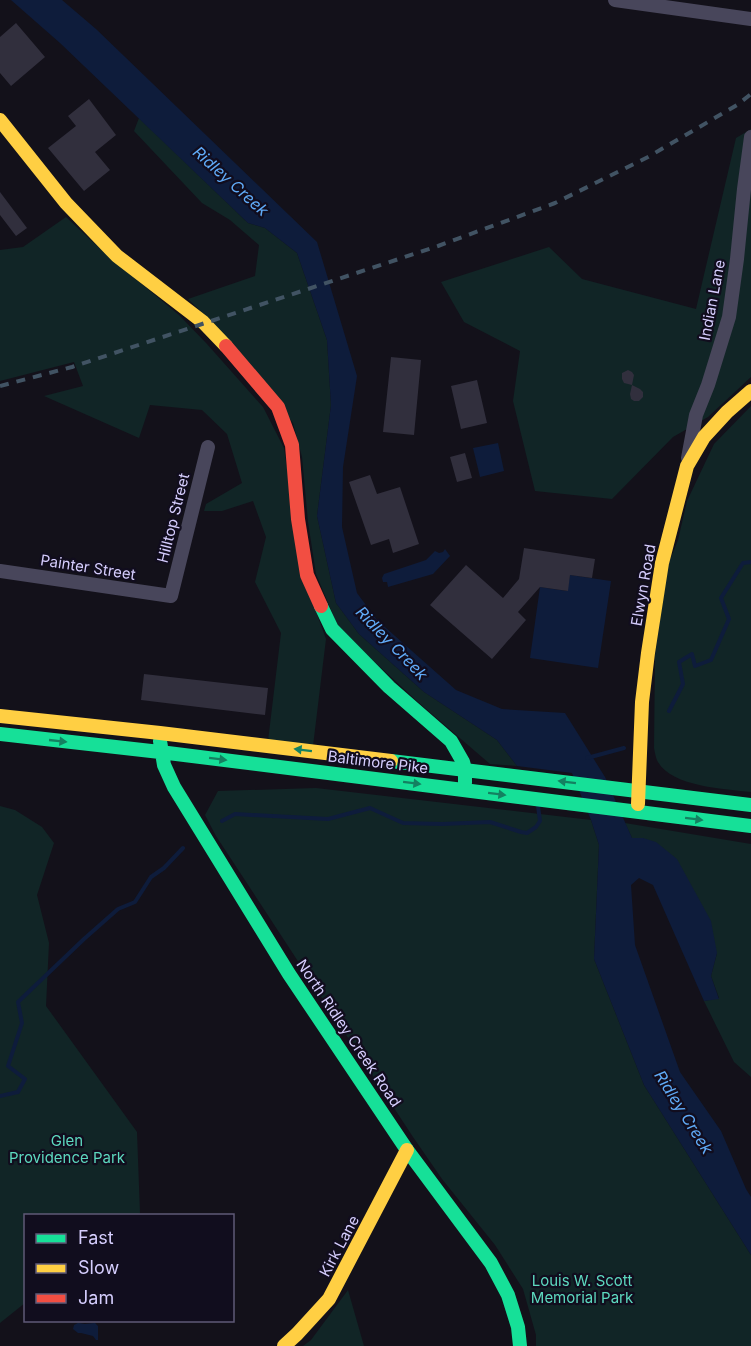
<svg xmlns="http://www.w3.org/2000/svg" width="751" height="1346" font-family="Inter,sans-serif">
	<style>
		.green { fill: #112526 }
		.water { fill: #0e1c3b }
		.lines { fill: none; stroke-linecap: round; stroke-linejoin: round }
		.stream { stroke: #0e1c3b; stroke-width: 4 }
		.building { fill: #312f3d }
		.street { stroke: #48465b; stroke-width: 14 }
		.fast { stroke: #16e098; stroke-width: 14 }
		.slow { stroke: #ffcf43; stroke-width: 14 }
		.jam { stroke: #f24e42; stroke-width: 14 }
		.rail { stroke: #415363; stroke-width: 4; stroke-dasharray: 9 8; stroke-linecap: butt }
		.oneway { fill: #148161 }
		.labels { text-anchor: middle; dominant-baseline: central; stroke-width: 4.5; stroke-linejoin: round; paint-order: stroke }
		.street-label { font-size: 15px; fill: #d5cdfd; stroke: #110d1e }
		.park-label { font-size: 15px; fill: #5dd9bf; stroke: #110d1e }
		.water-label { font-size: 16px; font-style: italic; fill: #60abf8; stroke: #110d1e }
	</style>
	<rect width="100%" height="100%" fill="#13111a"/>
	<path class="green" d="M 139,118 L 248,223 L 265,228 L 297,253 L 327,340 L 331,405 L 317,516 L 336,603 L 359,634 L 424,692 L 497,740 L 517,766 L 490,764 L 418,702 L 339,629 L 316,574 L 308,522 L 302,457 L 293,423 L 213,323 L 188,299 L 255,276 L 259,245 L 230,220 L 202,203 L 134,131 Z
		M 751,129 L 751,377 L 708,417 L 673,437 L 612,499 L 535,491 L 513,401 L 520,351 L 464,322 L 441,282 L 549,247 L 582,279 L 696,309 L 736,138 Z
		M 66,217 L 108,256 L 179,315 L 207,344 L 263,407 L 284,448 L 303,576 L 326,639 L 313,746 L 268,741 L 281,633 L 255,582 L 266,537 L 253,501 L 222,511 L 204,511 L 206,504 L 242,483 L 227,434 L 202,410 L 150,405 L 139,438 L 44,396 L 83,386 L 74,362 L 0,381 L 0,250 L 23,247 Z
		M 751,406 L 751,792 C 726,789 672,787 658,762 C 656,759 655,753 654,748 L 655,655 L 668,565 L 678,540 L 687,501 L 714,444 Z
		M 316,788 L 591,820 L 599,845 L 594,959 L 644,1085 L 751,1255 L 751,1346 L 536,1346 L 536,1335 L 523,1289 L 495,1245 L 442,1179 L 413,1137 L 216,836 L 205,815 L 218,791 Z
		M 0,806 L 15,810 L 42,827 L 54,843 L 37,895 L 49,943 L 46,1006 L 137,1132 L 140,1213 L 136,1216 L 26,1216 L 25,1303 L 0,1323 Z
		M 625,823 L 751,844 L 751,1077 L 734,1062 L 704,1001 L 719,998 L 711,976 L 717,953 L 643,838 L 632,838 Z
		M 348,1290 L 364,1346 L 303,1346 L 311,1340 Z"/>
	<path class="water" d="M 11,0 L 62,0 L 96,29 L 317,242 L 357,376 L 343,467 L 342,527 L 357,593 L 377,620 L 456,690 L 502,709 L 565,713 L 605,777 L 632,838 L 643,838 L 656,842 L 677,859 L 711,921 L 717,953 L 711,976 L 719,999 L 704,1001 L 653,885 L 639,878 L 631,885 L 635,945 L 680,1072 L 721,1131 L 746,1189 L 751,1197 L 751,1255 L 644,1085 L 594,959 L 599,845 L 591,820 L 572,773 L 517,766 L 497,740 L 424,692 L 359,634 L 336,603 L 317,516 L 331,405 L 327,340 L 297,253 L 265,228 L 248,223 L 60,43 Z
		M 498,443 L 504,471 L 480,477 L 473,448 Z
		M 445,549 L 450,556 L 433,574 L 388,587 L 387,582 L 383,582 L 382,578 L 384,574 L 426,560 L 435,551 L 439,553 L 443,552 Z
		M 570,575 L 611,581 L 598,668 L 530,658 L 540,587 L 567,591 Z
		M 78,1323 L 85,1324 L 95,1323 L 98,1326 L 98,1340 L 96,1340 L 93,1336 L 81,1333 L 78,1333 L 73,1329 L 74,1325 Z"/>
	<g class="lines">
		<path class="stream" d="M 669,711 L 683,684 L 679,662 L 692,654 L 695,666 L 711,660 L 729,619 L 721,598 L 743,563 L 751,562
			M 587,758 L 624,748
			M 222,821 L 235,814 L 328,819 L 370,808 L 403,823 L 442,824 L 490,822 L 521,832 L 527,833 L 536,827 L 540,821 L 538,806
			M 0,1096 L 18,1092 L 25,1079 L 8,1066 L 22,1023 L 18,1002 L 84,939 L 118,909 L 135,902 L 151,877 L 164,868 L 183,848"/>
	</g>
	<path class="building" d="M 16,23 L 45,57 L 11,86 L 0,73 L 0,37 Z
		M 89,99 L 116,135 L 95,152 L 110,170 L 84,191 L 48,148 L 76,126 L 68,116 Z
		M 0,192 L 27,228 L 16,236 L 0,215 Z
		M 391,357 L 421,360 L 414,435 L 383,432 Z
		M 628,370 L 632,372 L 634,375 L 632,385 L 640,389 L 643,392 L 643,397 L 639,401 L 634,401 L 631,399 L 630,394 L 632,385 L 624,383 L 622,379 L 622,373 Z
		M 477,380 L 487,423 L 461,429 L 451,386 Z
		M 465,453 L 472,478 L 457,482 L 450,457 Z
		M 370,475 L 377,494 L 400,487 L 419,544 L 393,553 L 389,539 L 371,545 L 349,482 Z
		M 524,548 L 595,559 L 592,578 L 570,575 L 568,591 L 540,587 L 518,612 L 526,620 L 492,659 L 430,605 L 466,565 L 503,598 L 519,579 Z
		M 144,674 L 268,688 L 265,715 L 141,700 Z"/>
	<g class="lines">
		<path class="street" d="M 615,0 L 751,19
			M 688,458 L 696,415 L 708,385 L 729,317 L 737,259 L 744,189 L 751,137
			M 0,571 L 171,596 L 208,447"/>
		<path class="fast" d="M 321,606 L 332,629 L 389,687 L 451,741 L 463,762 L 465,769 L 465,783
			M 0,734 L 160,752 L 751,826
			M 160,741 L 164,765 L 174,787 L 289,974 L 407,1150 L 491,1263 L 508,1295 L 518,1327 L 520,1346
			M 391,761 L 751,805"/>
		<path class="slow" d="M 0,120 L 66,203 L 117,256 L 203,322 L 226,346
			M 0,716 L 160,733 L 391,761
			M 638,804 L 642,702 L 648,653 L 662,563 L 687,466 L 704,437 L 727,412 L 751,391
			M 284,1346 L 297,1334 L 329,1299 L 407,1150"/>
		<path class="jam" d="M 226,346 L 278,407 L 292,445 L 298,519 L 307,575 L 321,606"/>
		<path class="rail" d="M 0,386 L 72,367 L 438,246 L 555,203 L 648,157 L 737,105 L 751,94"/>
	</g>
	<defs><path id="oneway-solid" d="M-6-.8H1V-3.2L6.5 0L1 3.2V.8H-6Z" transform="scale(1.5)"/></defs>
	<g class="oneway">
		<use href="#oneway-solid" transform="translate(58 741) rotate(6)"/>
		<use href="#oneway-solid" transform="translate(303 750) rotate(-173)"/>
		<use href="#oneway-solid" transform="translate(218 759) rotate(7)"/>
		<use href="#oneway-solid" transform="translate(567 782) rotate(-173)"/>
		<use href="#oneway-solid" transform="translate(412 783) rotate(7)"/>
		<use href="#oneway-solid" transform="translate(497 794) rotate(7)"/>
		<use href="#oneway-solid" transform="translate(694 819) rotate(7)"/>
	</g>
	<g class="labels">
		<g class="street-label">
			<text transform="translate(712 300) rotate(-79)">Indian Lane</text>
			<text transform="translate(173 518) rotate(-76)">Hilltop Street</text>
			<text transform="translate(88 567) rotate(9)">Painter Street</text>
			<text transform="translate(643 585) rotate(-80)">Elwyn Road</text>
			<text transform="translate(378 762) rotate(7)">Baltimore Pike</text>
			<text transform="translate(349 1033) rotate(56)">North Ridley Creek Road</text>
			<text transform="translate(339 1246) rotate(-62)">Kirk Lane</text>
		</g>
		<g class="park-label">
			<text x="67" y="1140">Glen<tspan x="67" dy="17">Providence Park</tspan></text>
			<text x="582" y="1280">Louis W. Scott<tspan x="582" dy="17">Memorial Park</tspan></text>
		</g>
		<g class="water-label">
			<text transform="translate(231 181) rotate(42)">Ridley Creek</text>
			<text transform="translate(392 643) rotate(46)">Ridley Creek</text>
			<text transform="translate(684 1112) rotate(58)">Ridley Creek</text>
		</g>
	</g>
	<rect x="24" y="1214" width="210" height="108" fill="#110d1e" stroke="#5f5a77" stroke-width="1.5"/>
	<rect x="36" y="1234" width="30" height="9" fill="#16e098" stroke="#5f5a77" stroke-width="1.5"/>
	<text x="78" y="1244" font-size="18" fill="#d5cdfd">Fast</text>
	<rect x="36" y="1264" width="30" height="9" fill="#ffcf43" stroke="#5f5a77" stroke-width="1.5"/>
	<text x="78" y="1274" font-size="18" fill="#d5cdfd">Slow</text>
	<rect x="36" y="1294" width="30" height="9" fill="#f24e42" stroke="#5f5a77" stroke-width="1.5"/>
	<text x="78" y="1304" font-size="18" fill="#d5cdfd">Jam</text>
</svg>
